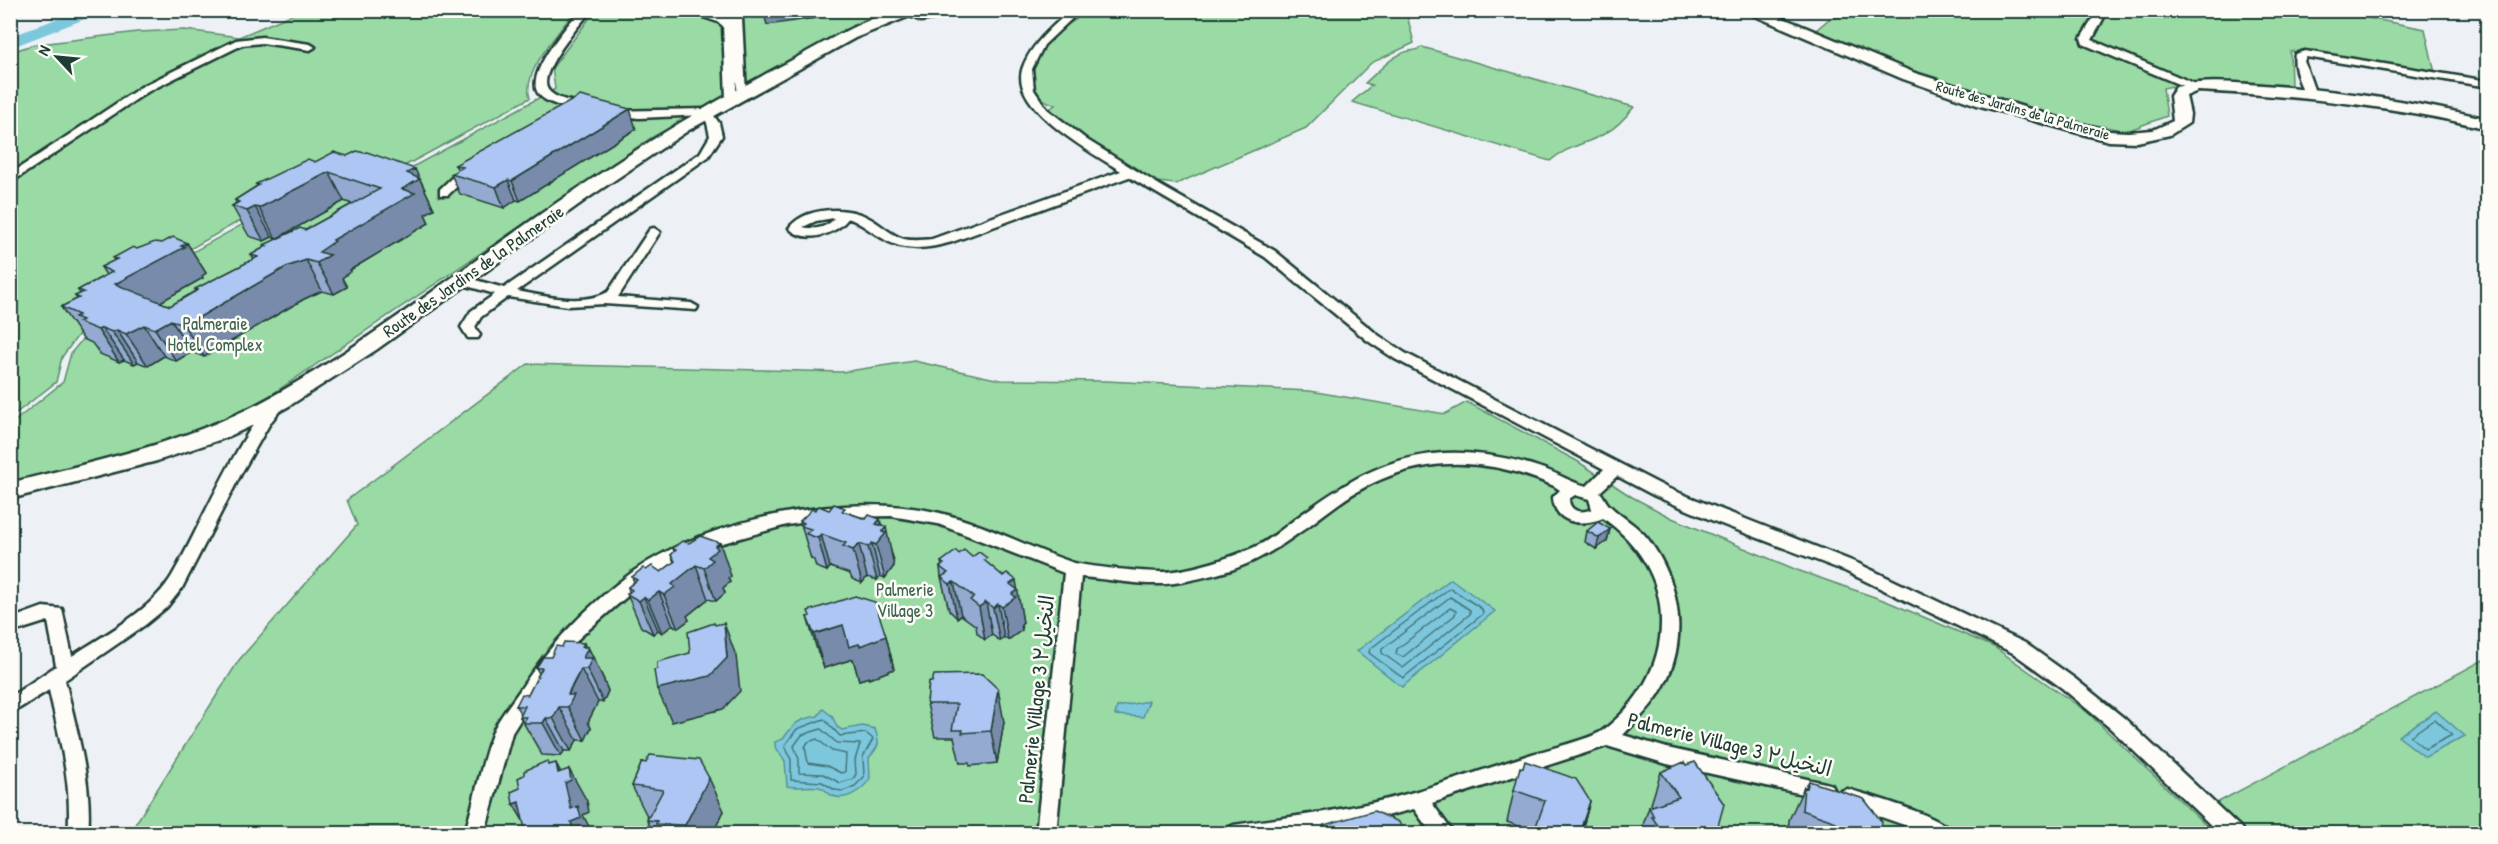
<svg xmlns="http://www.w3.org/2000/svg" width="2498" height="844" font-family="'Patrick Hand','Playpen Sans Arabic',sans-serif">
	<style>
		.green { fill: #9adaa4; stroke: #5c8c6c; stroke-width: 1.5 }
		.water { fill: #7dc7dd; stroke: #579099; stroke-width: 1.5 }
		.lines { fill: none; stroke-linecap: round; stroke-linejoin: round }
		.shore { stroke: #457478; stroke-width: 1.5 }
		.river { fill: #7dc7dd; fill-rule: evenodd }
		.street-casing { stroke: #1f3d34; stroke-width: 5 }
		.secondary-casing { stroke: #1f3d34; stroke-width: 5 }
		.street { fill: #fdfcf7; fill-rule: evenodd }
		.secondary { fill: #fdfcf7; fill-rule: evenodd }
		.wall { fill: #95aad1; stroke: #1f3d34; stroke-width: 1.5 }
		.shaded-wall { fill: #798baa; stroke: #1f3d34; stroke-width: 1.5 }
		.building { fill: #adc6f3; stroke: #1f3d34; stroke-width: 1.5 }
		.labels { text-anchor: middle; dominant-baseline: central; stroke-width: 5; stroke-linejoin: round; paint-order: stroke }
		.far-street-label { font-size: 15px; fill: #1f3d34; stroke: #fdfcf7 }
		.street-label { font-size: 18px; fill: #1f3d34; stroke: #fdfcf7 }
		.park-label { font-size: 18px; fill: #3e6450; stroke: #fdfcf7 }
		.near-street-label { font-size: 21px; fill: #1f3d34; stroke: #fdfcf7 }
	</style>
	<rect width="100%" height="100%" fill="#edf1f6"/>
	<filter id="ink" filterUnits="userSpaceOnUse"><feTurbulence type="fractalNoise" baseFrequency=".0167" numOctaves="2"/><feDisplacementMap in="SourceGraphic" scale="12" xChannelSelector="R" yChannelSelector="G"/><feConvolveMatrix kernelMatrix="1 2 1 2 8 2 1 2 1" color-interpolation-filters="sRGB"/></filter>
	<g filter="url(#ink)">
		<path class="green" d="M 877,10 L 887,14 L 852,27 L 651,138 L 256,405 L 184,436 L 11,484 L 11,424 L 63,382 L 71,353 L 109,307 L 155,273 L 299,193 L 376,187 L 555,89 L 552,68 L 595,11 Z
			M 1862,10 L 2284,11 L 2298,14 L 2358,16 L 2425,29 L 2435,73 L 2323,54 L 2290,51 L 2291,85 L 2198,81 L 2163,88 L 2167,116 L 2127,131 L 2069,120 L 1902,70 L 1816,30 L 1829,19 Z
			M 300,11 L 575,11 C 560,31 521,73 530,98 L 384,177 L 294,190 L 137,279 L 93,315 L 62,357 L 56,382 L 11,417 L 11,52 L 32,45 L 137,32 L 185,30 L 239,37 Z
			M 1086,11 L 1406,11 L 1414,43 L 1371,63 L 1306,128 L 1176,184 L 1157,182 L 1045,112 L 1055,105 C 1042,100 1038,97 1033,83 C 1027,63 1046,43 1059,31 C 1068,23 1080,19 1086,11 Z
			M 1422,47 L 1634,107 C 1626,117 1617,127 1606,133 C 1587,144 1567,146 1550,161 L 1352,102 L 1372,85 L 1365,83 C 1377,73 1393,54 1409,51 C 1415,50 1416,51 1422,47 Z
			M 914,361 L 1000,380 L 1106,381 L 1310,391 L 1445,414 L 1467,402 L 1577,461 L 1632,497 L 1672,518 L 1797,570 L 1886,601 L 1994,647 L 2087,712 L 2214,833 L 129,834 L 239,660 L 357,525 L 347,500 L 528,364 L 842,372 Z
			M 2487,658 L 2487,833 L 2247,833 L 2213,805 Z"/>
		<path class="water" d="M 1451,579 L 1495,611 L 1402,687 L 1357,651 Z
			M 1149,701 L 1143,717 L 1115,715 L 1117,707 Z
			M 823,709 L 832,716 L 837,727 L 842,730 L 862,726 L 875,729 C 880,744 880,745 869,758 L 870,778 C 864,789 845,803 831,795 C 826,792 825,788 819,787 C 808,785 798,789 787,786 L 785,761 L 775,746 L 775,742 L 783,739 C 794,724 797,719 818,716 Z
			M 2436,711 L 2465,736 L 2425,757 L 2398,736 Z"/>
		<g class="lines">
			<path class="shore" d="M 1450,588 L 1482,609 L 1483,614 L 1403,678 L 1369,653 L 1370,649 Z
				M 1450,597 L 1470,610 L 1470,614 L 1403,668 L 1382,653 L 1382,649 Z
				M 1450,608 L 1456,611 L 1455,615 L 1403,657 L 1396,654 L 1397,649 Z
				M 824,719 L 840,736 L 866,733 L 873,739 L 863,757 L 864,777 L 855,786 L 843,791 L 835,790 L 822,782 L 791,780 L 791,760 L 785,745 L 797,729 Z
				M 2435,719 L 2452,735 L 2425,749 L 2410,736 Z
				M 821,729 L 837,743 L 860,744 L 855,760 L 856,774 L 853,779 L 840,783 L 823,774 L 799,773 L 799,759 L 794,746 L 802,735 Z
				M 817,739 L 832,751 L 846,754 L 845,772 L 841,773 L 827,766 L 808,763 L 805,747 L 808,742 Z"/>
			<path class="river" d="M 79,10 L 102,10 L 100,13 L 10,48 L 10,37 Z"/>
			<g class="street-casing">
				<path id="street" d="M 581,10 L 592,10 C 581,23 534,75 549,91 C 558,101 578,102 590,105 L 590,109 L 586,110 C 572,108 547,106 538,93 C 525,74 568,24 581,10 Z
					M 682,10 L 700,10 L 722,17 L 714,12 L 724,10 L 742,18 L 746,94 L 738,94 L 736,80 L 736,98 L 731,101 L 726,98 L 723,26 L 718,22 Z
					M 905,10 L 914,10 L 922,15 L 953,10 L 982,10 L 921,21 L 906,14 Z
					M 1070,10 L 1081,10 L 1044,45 L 1032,69 L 1034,90 L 1047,109 L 1087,140 L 1161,186 L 1275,251 L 1378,335 L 1405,353 L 1667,488 L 1857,563 L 2025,643 L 2074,678 L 2124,718 L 2241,828 L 2244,834 L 2220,834 L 2110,728 L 2062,688 L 2013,653 L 1845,571 L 1716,522 L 1655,496 L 1617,476 L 1600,492 C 1604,496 1606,503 1610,506 C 1622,518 1637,525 1648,539 C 1682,584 1690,645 1659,694 C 1649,709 1636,722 1623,735 L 1667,748 L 1825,783 L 1832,785 L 1835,791 L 1832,797 L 1825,799 L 1667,764 L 1607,746 L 1432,803 L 1454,834 L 1432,834 L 1414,809 L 1351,825 L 1294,834 L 1224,834 L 1227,828 L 1234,825 C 1273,819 1312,815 1351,807 C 1411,796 1470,774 1529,755 C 1545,750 1591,739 1602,731 C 1638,704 1662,665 1661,620 C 1661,577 1637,542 1603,518 C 1583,527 1554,524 1553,497 L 1560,490 L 1554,486 C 1479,453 1406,455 1338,504 C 1305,528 1274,555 1234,569 C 1218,574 1180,584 1163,584 C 1136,585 1108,579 1081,577 L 1056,834 L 1036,834 L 1064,573 L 938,524 L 891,516 L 840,517 L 787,525 L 705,548 L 646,580 L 580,637 L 542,685 L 512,733 L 487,825 L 488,834 L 468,834 L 467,825 C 476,795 482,758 494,729 C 501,715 511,703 520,690 C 550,644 589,604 634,571 C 711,517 850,491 940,513 C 985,524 1027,547 1071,562 C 1086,567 1146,572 1163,572 C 1190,571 1234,557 1259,545 C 1274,537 1288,524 1302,514 C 1344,484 1380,460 1433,454 C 1469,450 1510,457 1544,469 C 1559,474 1571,483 1587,486 L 1604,469 L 1395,359 L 1368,341 L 1265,257 L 1129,177 L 952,242 C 928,249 903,252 882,238 C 870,231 861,223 848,218 C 838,234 805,245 789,228 C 805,207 845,206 867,217 C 880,223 890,235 904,239 C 912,241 923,240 932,239 L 1121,171 C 1094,154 1007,107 1023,67 C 1032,43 1052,28 1070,10 ZM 834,218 C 828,228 814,230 803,227 L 816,221 ZM 1575,495 L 1589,499 L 1592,509 C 1582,514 1569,512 1569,499 Z
					M 1766,10 L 1783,10 L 1762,18 L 1757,15 Z
					M 2093,10 L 2103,10 L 2104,17 L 2092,40 L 2198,85 L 2198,89 L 2190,89 L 2083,44 L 2081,38 L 2094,17 Z
					M 262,37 L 310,44 L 315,47 L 310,50 L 262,43 L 242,45 L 149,91 L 10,183 L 10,174 L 141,87 L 236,40 Z
					M 2305,51 L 2488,81 L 2488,87 L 2306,57 L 2304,61 L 2316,95 L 2311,98 C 2301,94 2292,64 2295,54 Z
					M 706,109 L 710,110 L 719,123 L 722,136 L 708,157 L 517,291 C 543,296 583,306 608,292 L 650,229 L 654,228 L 660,232 L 618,297 L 691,303 L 698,307 L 696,310 L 604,304 L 568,306 L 508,297 L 481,317 L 475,327 L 480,335 L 478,338 L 468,338 L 461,327 L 471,311 L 495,294 L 456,283 L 454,280 L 456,277 L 461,276 L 504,288 L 687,162 L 700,153 L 710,136 L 707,123 L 703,115 L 639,118 L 609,115 L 609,111 Z
					M 468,165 L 472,166 L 472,172 L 448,195 L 440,195 L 440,189 L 464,166 Z
					M 278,399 L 285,404 L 270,423 L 242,472 L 182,588 L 167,607 L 145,625 L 65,680 C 76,728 93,783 88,834 L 68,834 C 73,786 59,736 49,690 L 10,714 L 10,697 L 56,666 L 48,621 L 10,633 L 10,619 L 43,607 L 62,609 L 72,656 C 105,634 148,613 170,579 C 190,549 250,407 278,399 Z
					M 1848,789 C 1869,796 1945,816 1953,834 L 1923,834 L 1910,827 L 1841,803 L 1838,797 L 1841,791 Z"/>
			</g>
			<g class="secondary-casing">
				<path id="secondary" d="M 898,10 L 925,10 L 855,38 L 689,130 L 588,198 L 376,350 L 289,406 L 258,423 L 225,438 L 157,461 L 10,499 L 10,483 C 100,460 190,442 271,397 C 363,346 447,280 532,220 C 612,164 693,112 779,67 C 818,47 855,22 898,10 Z
					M 1741,10 L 1764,10 L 1915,73 L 2065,120 L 2109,131 L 2128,132 L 2153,130 L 2173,121 L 2170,96 L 2176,87 C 2205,79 2234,83 2263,85 C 2339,90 2414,101 2488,119 L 2488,129 C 2392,105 2296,96 2198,91 L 2186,96 L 2190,114 L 2189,123 L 2170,135 L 2137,142 L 2109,141 L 2078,133 L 1977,105 L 1903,79 Z"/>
			</g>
			<use href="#street" class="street"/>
			<use href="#secondary" class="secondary"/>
		</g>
		<path class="wall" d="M 636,129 L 520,201 L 516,200 L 504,208 L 460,194 L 451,174 L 458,170 L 455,165 Z
			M 347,156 L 420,179 L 434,209 L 425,214 L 429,223 L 350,270 L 351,271 L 342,278 L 347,287 L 334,294 L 322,291 L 304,299 L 204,357 L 192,352 L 176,361 L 164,356 L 148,366 L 138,362 L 134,364 L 124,360 L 119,362 L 100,354 L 92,343 L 83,339 L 61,307 L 77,299 L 75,296 L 80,294 L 78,290 L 106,275 L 101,267 L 114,261 L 113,258 L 137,249 L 162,243 L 187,243 L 206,273 L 202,276 L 203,278 L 160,302 L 170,306 L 196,291 L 195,289 L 254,259 L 251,255 L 265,247 L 264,245 L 305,230 L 352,204 L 344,201 L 276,239 L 272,237 L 264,241 L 249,236 L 232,206 L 236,203 L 235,200 L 257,186 L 256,184 L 315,162 Z
			M 815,510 L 829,510 L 846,512 L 866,519 L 880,519 L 894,560 L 893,561 L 894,566 L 885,578 L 880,576 L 877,580 L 867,577 L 862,583 L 852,579 L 850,574 L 830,567 L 827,571 L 816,567 L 814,560 L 811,559 L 800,521 Z
			M 1610,529 L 1607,541 L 1596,549 L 1585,542 L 1587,531 Z
			M 689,543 L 731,576 L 728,578 L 730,582 L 723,588 L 725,593 L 716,601 L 708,599 L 687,616 L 689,620 L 678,628 L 673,625 L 662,633 L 658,630 L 653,634 L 641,627 L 627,594 L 629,592 L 628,587 L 634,582 L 632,577 L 646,570 L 661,572 L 674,562 L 671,555 L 674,552 L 673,548 Z
			M 959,554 L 972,557 L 988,564 L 1017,590 L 1023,623 L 1021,625 L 1022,630 L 1008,640 L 1004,637 L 1000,641 L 992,635 L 985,640 L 977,633 L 976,626 L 961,615 L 957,618 L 949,610 L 941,577 L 940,567 L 942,566 L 941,562 Z
			M 807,617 L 886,636 L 894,669 L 869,679 L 869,677 L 859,680 L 853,659 L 824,668 L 817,650 Z
			M 586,647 L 588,647 L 604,680 L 604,681 L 608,691 L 603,702 L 598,702 L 588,722 L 591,728 L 585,740 L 577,740 L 571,751 L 564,751 L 561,756 L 542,755 L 520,717 L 521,715 L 516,706 L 528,695 L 539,673 L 536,668 L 551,657 Z
			M 929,682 L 1004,722 L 997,763 L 970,766 L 969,763 L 960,763 L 954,737 L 935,737 L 927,704 Z
			M 642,762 L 724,811 L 712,834 L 654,834 L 647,820 L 648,818 L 632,786 Z
			M 1661,772 L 1718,826 L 1715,834 L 1640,834 L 1649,807 L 1652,806 L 1651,804 Z
			M 1809,781 L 1880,834 L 1788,834 L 1789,820 L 1804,787 L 1805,788 Z
			M 1514,790 L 1590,801 L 1581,834 L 1534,834 L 1535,832 L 1507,822 Z
			M 1324,825 L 1404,834 L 1323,834 Z"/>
		<path class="shaded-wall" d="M 761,10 L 816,10 L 816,18 L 767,25 L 765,17 L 763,17 Z
			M 630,109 L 636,129 L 520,201 L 512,181 Z
			M 415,169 L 434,209 L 425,214 L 429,223 L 350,270 L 351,271 L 342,278 L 347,287 L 334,294 L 317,263 L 319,252 L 333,240 L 402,189 L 407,173 Z
			M 329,172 L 344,201 L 276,239 L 259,208 Z
			M 508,180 L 516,200 L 504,208 L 496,187 Z
			M 255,207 L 272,237 L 264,241 L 247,211 Z
			M 187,243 L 206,273 L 202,276 L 203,278 L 135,316 L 115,284 Z
			M 306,260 L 322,291 L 304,299 L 204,357 L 184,326 L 286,267 Z
			M 171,320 L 192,352 L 176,361 L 155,329 Z
			M 144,325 L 164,356 L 148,366 L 126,334 Z
			M 102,328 L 124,360 L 119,362 L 98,330 Z
			M 117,330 L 138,362 L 134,364 L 112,332 Z
			M 880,519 L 883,531 L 886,527 L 894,566 L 885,578 L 876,545 L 876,524 Z
			M 1610,529 L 1607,541 L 1596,549 L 1599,538 Z
			M 821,534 L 830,567 L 827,571 L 818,538 Z
			M 720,543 L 731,576 L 728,578 L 730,582 L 723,588 L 725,593 L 716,601 L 704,568 L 708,557 L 715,546 Z
			M 872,543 L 880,576 L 877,580 L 868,547 Z
			M 859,544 L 867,577 L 862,583 L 853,550 Z
			M 696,565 L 708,599 L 687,616 L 689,620 L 678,628 L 664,595 L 672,584 Z
			M 1016,580 L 1023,623 L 1021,625 L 1022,630 L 1008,640 L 1002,607 L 1010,584 Z
			M 954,582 L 961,615 L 957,618 L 950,584 Z
			M 659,592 L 673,625 L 662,633 L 648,600 Z
			M 644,597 L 658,630 L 653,634 L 639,601 Z
			M 986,602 L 992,635 L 985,640 L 979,607 Z
			M 998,604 L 1004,637 L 1000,641 L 993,608 Z
			M 714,623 L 727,656 L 724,623 L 736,656 L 740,691 L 723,709 L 672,722 L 657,689 L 727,658 Z
			M 843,625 L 886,636 L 894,669 L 869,679 L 869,677 L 859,680 L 853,659 L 824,668 L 814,634 Z
			M 584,643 L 587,650 L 588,647 L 604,680 L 604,681 L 608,691 L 603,702 L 587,669 L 583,658 L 582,647 Z
			M 581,669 L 598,702 L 588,722 L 591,728 L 585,740 L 568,707 L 568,695 Z
			M 998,689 L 1004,722 L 997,763 L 991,731 Z
			M 559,707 L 577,740 L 571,751 L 553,718 Z
			M 546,718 L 564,751 L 561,756 L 543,723 Z
			M 556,763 L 566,782 L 569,769 L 587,801 L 589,812 L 583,815 L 593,834 L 574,834 Z
			M 709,778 L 724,811 L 712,834 L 689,834 L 685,825 Z
			M 1590,801 L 1581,834 L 1579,834 Z
			M 519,802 L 531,834 L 513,804 Z
			M 1718,826 L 1715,834 L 1695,834 Z"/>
		<path class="building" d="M 580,96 L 630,109 L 512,181 L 508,180 L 496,187 L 451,174 L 463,167 L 455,165 Z
			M 357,151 L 364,153 L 367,152 L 415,169 L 407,173 L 420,179 L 402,189 L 415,193 L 333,240 L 335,241 L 319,252 L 330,255 L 317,263 L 306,260 L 286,267 L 184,326 L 171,320 L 155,329 L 144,325 L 126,334 L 117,330 L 112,332 L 102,328 L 98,330 L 78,322 L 82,320 L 75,317 L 79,315 L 61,307 L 79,298 L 75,296 L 84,292 L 78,290 L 112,272 L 101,267 L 117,259 L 113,258 L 133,247 L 137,249 L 155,242 L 162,243 L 173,237 L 187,243 L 181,246 L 185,247 L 115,284 L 170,306 L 198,290 L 195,289 L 258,257 L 251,255 L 267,246 L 264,245 L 300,228 L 305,230 L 380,189 L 329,172 L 259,208 L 255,207 L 247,211 L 232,206 L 239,202 L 235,200 L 259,185 L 256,184 L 308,159 L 315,162 L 334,152 L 347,156 Z
			M 834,504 L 845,508 L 842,511 L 866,519 L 869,515 L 880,519 L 876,524 L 886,527 L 882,532 L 886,533 L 876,545 L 872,543 L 868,547 L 859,544 L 853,550 L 843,546 L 846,543 L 821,534 L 818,538 L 806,534 L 811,529 L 801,526 L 804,523 L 800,521 L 812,509 L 815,510 L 819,506 L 829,510 Z
			M 1598,522 L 1610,529 L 1599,538 L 1587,531 Z
			M 700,536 L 720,543 L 715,546 L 718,549 L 708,557 L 713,560 L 704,568 L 696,565 L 672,584 L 675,587 L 664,595 L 659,592 L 648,600 L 644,597 L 639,601 L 627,594 L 632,590 L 628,587 L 637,580 L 632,577 L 643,568 L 646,570 L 652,566 L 661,572 L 675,561 L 671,555 L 676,550 L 673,548 L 682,541 L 689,543 Z
			M 964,550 L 972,557 L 979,552 L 987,558 L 984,560 L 1003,576 L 1007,573 L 1016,580 L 1010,584 L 1018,590 L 1012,594 L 1016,597 L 1002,607 L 998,604 L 993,608 L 986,602 L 979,607 L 970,600 L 974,597 L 954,582 L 950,584 L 941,577 L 948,573 L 940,567 L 944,564 L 941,562 L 956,551 L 959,554 Z
			M 855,596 L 875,602 L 886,636 L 860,646 L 859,644 L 849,647 L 843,625 L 814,634 L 807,617 L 810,616 L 808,611 Z
			M 714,623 L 715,625 L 724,623 L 727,658 L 710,676 L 657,689 L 654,670 L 657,669 L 657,662 L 690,653 L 688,632 Z
			M 564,642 L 584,643 L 582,647 L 588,647 L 583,658 L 592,658 L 587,669 L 581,669 L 570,689 L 568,695 L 574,695 L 568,707 L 559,707 L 553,718 L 546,718 L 543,723 L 524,723 L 526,717 L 520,717 L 525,706 L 516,706 L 522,694 L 528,695 L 542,668 L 536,668 L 543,657 L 551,657 L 556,646 L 562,647 Z
			M 982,674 L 998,689 L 991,731 L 962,733 L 963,730 L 952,730 L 957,704 L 927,704 L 929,682 L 932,682 L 934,675 Z
			M 650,755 L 699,760 L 709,778 L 685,825 L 656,824 L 657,821 L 647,820 L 663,790 L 632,786 L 642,762 L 646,763 Z
			M 547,761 L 548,765 L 556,763 L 558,773 L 569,769 L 571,780 L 565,783 L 571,809 L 578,806 L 581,818 L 571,822 L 574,834 L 519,834 L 519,831 L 525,829 L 519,802 L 513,804 L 511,792 L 520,788 L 518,778 L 524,775 L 524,771 Z
			M 1525,761 L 1576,779 L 1590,801 L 1579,834 L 1546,834 L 1546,833 L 1535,829 L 1545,801 L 1514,790 L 1520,767 L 1523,768 Z
			M 1684,762 L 1686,765 L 1695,762 L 1724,804 L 1718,826 L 1695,834 L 1664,834 L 1652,817 L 1654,817 L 1649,807 L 1679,797 L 1661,772 Z
			M 1809,781 L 1864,799 L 1882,822 L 1880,834 L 1834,834 L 1836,822 L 1802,810 L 1804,787 L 1807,788 Z
			M 1374,811 L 1399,822 L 1404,834 L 1327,834 L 1324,825 Z"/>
	</g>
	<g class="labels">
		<g class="far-street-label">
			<text transform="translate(2023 110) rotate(16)">Route des Jardins de la Palmeraie</text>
		</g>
		<g class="street-label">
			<text transform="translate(473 271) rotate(-35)">Route des Jardins de la Palmeraie</text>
		</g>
		<g class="park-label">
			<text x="215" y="323">Palmeraie<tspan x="215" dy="21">Hotel Complex</tspan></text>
			<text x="905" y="589">Palmerie<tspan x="905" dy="21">Village 3</tspan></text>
		</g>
		<g class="near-street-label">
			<text transform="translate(1036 699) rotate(-84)">Palmerie Village 3 النخيل٣</text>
			<text transform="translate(1730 744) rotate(14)">Palmerie Village 3 النخيل٣</text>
		</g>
	</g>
	<rect width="2498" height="844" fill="none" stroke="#fdfcf7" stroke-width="36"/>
	<rect x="18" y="18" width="2462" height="808" fill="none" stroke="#1f3d34" stroke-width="2" filter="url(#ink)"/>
	<g transform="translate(57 57) rotate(296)" stroke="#fdfcf7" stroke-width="4.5" paint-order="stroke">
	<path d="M0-4.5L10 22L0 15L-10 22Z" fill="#1f3d34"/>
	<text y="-9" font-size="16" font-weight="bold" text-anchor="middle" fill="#1f3d34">N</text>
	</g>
</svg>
